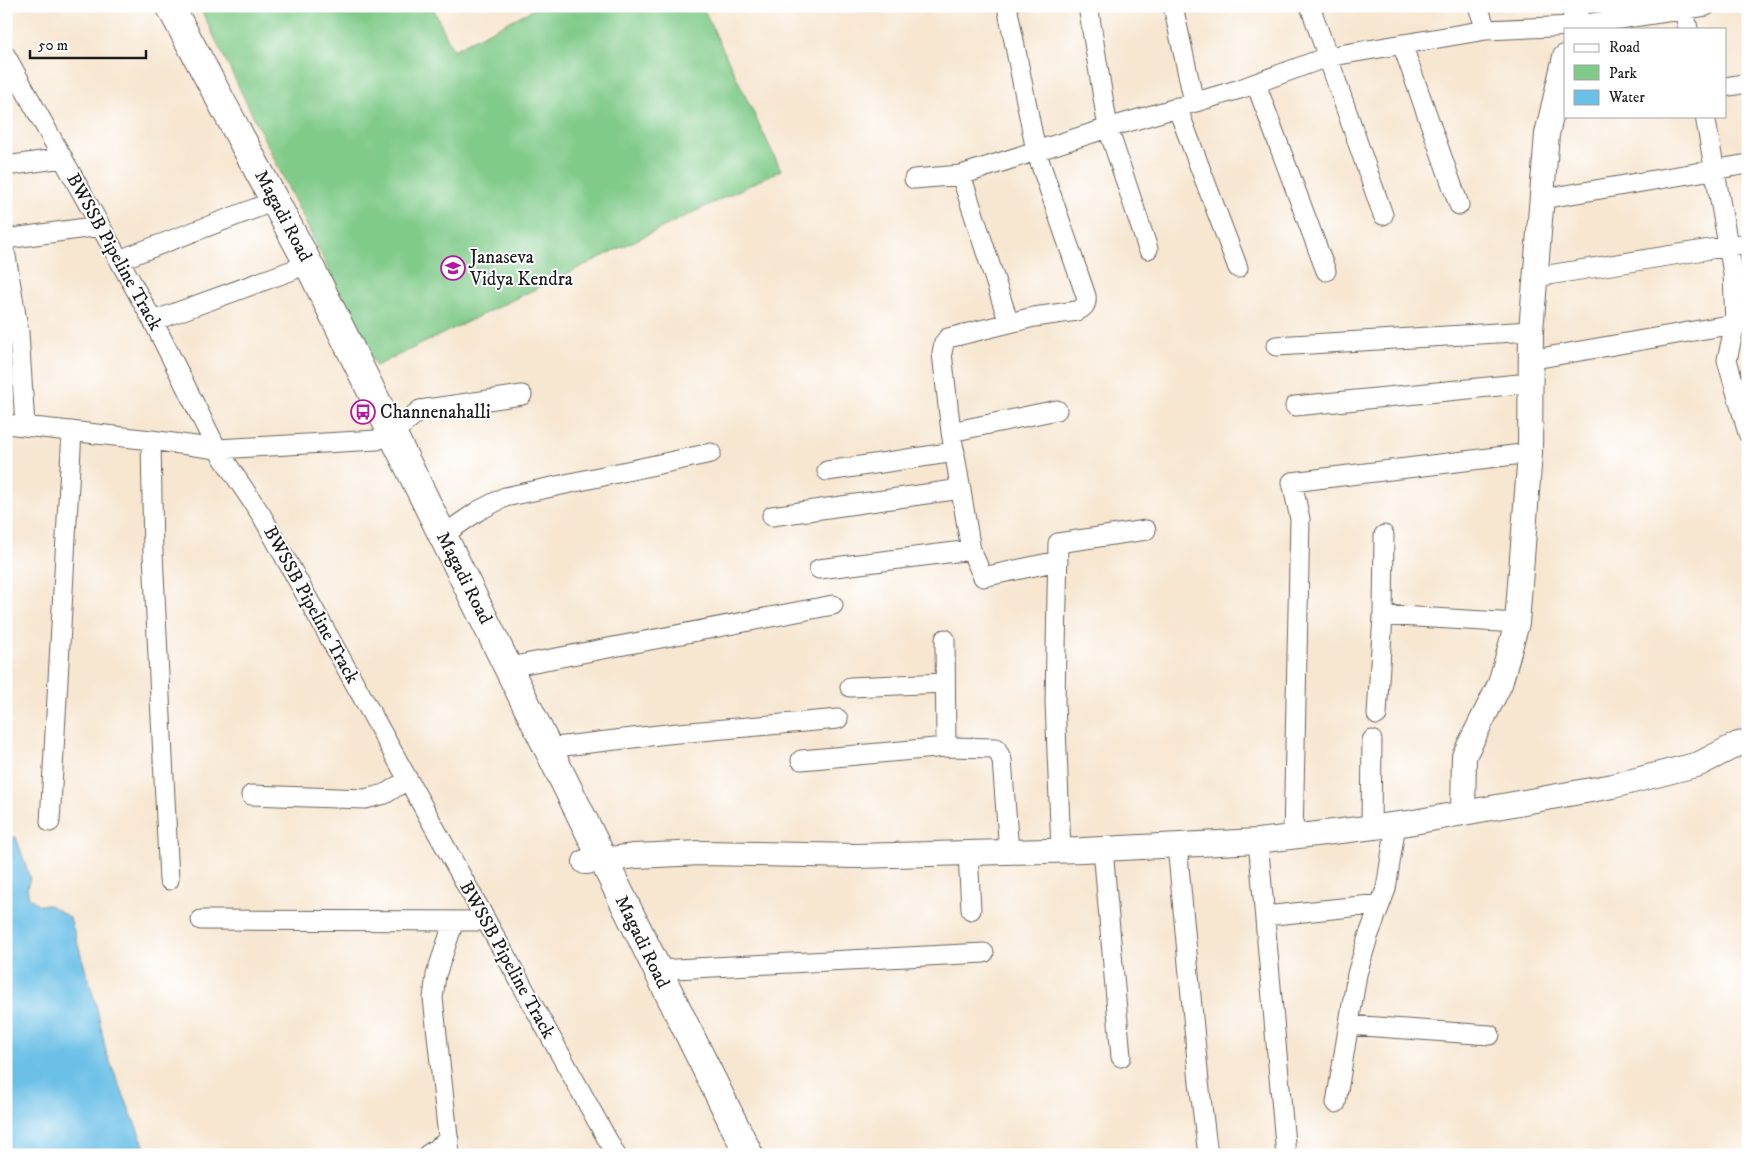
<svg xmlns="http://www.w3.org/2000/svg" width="1754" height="1161" font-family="'IM FELL DW Pica',serif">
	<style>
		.green { fill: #80cb89; stroke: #4e7452 }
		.water { fill: #6ac0e7; stroke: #436e82 }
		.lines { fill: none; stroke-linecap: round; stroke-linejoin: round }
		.minor-casing { stroke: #69635b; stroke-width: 21 }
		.tertiary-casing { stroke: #69635b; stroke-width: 26 }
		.primary-casing { stroke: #69635b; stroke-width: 30 }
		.minor { stroke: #fff; stroke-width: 19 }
		.tertiary { stroke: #fff; stroke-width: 24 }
		.primary { stroke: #fff; stroke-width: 28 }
		.labels { text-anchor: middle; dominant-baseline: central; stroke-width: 4; stroke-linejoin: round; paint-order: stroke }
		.street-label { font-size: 19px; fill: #1c1c1c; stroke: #fff }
		.poi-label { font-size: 19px; fill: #1c1c1c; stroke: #fff; text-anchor: start }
	</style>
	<rect width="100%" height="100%" fill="#fff"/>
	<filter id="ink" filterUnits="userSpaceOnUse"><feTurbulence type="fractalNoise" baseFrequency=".02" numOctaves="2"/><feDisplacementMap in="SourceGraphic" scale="10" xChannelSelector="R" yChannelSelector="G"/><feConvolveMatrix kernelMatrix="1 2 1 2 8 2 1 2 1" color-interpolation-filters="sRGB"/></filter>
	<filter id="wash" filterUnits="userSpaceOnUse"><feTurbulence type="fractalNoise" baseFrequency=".0096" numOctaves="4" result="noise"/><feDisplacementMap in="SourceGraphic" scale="20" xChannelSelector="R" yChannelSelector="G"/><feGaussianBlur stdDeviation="1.12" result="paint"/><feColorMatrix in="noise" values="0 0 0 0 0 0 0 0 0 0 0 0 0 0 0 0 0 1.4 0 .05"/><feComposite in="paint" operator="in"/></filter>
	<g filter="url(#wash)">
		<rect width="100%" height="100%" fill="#f7e6d0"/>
		<path class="green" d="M 199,6 L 432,6 L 453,50 L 540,6 L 702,6 L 781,170 L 376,366 Z"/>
		<path class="water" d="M 16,837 L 30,878 L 27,888 L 29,897 L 39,905 L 50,905 L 70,918 L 97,1008 L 106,1052 L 145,1148 L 158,1155 L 6,1155 L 6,839 Z"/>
	</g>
	<g filter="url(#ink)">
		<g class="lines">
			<g class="minor-casing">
				<path id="minor" d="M 1007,6 L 1036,151 L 1086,296 C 1087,304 1085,307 1077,311 L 1034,317 L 948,338 L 944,343 L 942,353 L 951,432 L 971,550 L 983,577 L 1058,561
					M 1088,6 L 1108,128 L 1148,249
					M 1173,6 L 1194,102
					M 1310,6 L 1383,215
					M 1478,6 L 1486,30
					M 1684,10 L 1688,29
					M 1402,44 L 1459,205
					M 6,56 L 153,321 L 217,449 L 262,516 L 616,1155
					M 1256,84 L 1326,271
					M 1725,87 L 1748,83
					M 1177,107 L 1238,268
					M 1705,116 L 1733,273 L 1735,324 L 1727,360 L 1748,433
					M 6,166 L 63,158
					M 961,175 L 1006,314
					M 914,179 L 961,175 L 1108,128 L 1240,89 L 1327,57 L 1486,30 L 1573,26 L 1706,6
					M 1542,199 L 1748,164
					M 6,239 L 100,226
					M 6,256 L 19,333 L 25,425
					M 119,260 L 259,207
					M 1536,277 L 1748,243
					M 153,321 L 293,270
					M 1276,346 L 1531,331
					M 1529,360 L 1745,322
					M 1295,406 L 1529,383
					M 6,424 L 151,440 L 153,554 L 169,880
					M 951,432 L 1057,410
					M 151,440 L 217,449 L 377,440 L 392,434 L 420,410 L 522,395
					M 827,471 L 955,452
					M 772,516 L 961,489
					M 443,535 L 478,511 L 505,497 L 711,453
					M 819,569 L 971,550
					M 1383,615 L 1517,623
					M 945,639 L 946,747 L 996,748 L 1002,760 L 1009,852
					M 509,667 L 833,605
					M 850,687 L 945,683
					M 1377,715 L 1383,615 L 1384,535
					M 547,748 L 667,734 L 838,719
					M 801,760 L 946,747
					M 251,795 L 365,799 L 385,794 L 407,780
					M 50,822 L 72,431
					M 1371,827 L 1372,740
					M 1293,837 L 1300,519 L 1292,482 L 1530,453
					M 1258,841 L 1286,1155
					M 1177,845 L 1199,1082 L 1208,1155
					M 1103,849 L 1121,1057
					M 1061,850 L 1055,702 L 1058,543 L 1146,530
					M 968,853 L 971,910
					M 1265,916 L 1380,904
					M 201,920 L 486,921
					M 656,970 L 984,953
					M 1349,1025 L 1490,1035
					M 1336,1103 L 1357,974 L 1368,937 L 1386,889 L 1396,824
					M 427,1155 L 449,1140
					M 450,1155 L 433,998 L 436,975 L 454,921"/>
			</g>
			<g class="tertiary-casing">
				<path id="tertiary" d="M 1572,29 L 1578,6
					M 1463,813 L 1464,756 L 1500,684 L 1517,623 L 1530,453 L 1531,331 L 1547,134 L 1565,57
					M 585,862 L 635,856 L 701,853 L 857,856 L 1083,850 L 1258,841 L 1408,823 L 1613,786 L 1699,764 L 1738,744 L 1748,742"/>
			</g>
			<g class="primary-casing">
				<path id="primary" d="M 170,6 L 309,265 L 749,1155"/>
			</g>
			<use href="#minor" class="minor"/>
			<use href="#tertiary" class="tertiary"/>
			<use href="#primary" class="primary"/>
		</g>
	</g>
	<defs>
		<g id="school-ring" transform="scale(1.25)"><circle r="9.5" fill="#fff" stroke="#b5179e" stroke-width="1.5"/><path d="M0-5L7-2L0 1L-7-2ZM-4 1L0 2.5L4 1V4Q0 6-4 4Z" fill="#b5179e"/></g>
		<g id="bus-ring" transform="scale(1.25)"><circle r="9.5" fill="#fff" stroke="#b5179e" stroke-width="1.5"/><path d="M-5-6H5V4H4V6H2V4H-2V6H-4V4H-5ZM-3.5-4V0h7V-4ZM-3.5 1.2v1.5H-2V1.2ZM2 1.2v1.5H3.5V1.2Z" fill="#b5179e"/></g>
	</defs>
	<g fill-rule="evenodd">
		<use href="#school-ring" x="453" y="268"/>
		<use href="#bus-ring" x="363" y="412"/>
	</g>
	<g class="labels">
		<g class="street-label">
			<text transform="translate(283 216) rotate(62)">Magadi Road</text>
			<text transform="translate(114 252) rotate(61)">BWSSB Pipeline Track</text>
			<text transform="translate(464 578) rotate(63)">Magadi Road</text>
			<text transform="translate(311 605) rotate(61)">BWSSB Pipeline Track</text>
			<text transform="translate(642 942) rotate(64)">Magadi Road</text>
			<text transform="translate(507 960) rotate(61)">BWSSB Pipeline Track</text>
		</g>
		<g class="poi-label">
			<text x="470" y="257">Janaseva<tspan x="470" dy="22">Vidya Kendra</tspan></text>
			<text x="380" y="412">Channenahalli</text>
		</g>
	</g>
	<rect width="1754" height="1161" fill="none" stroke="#fff" stroke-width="25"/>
	<rect x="1564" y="28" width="162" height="90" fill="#ffffff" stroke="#a4a4a4"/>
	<rect x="1574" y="44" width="25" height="8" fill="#ffffff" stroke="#a4a4a4"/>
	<text x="1609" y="52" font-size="15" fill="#1c1c1c">Road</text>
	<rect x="1574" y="65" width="25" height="15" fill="#80cb89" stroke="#a4a4a4"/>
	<text x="1609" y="78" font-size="15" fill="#1c1c1c">Park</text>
	<rect x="1574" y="90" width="25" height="15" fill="#6ac0e7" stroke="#a4a4a4"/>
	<text x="1609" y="102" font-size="15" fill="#1c1c1c">Water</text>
	<path d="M30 50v8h116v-8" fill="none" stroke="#1c1c1c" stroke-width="2.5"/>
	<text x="38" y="50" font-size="15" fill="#1c1c1c" stroke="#ffffff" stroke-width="4" paint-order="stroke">50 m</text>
</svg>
